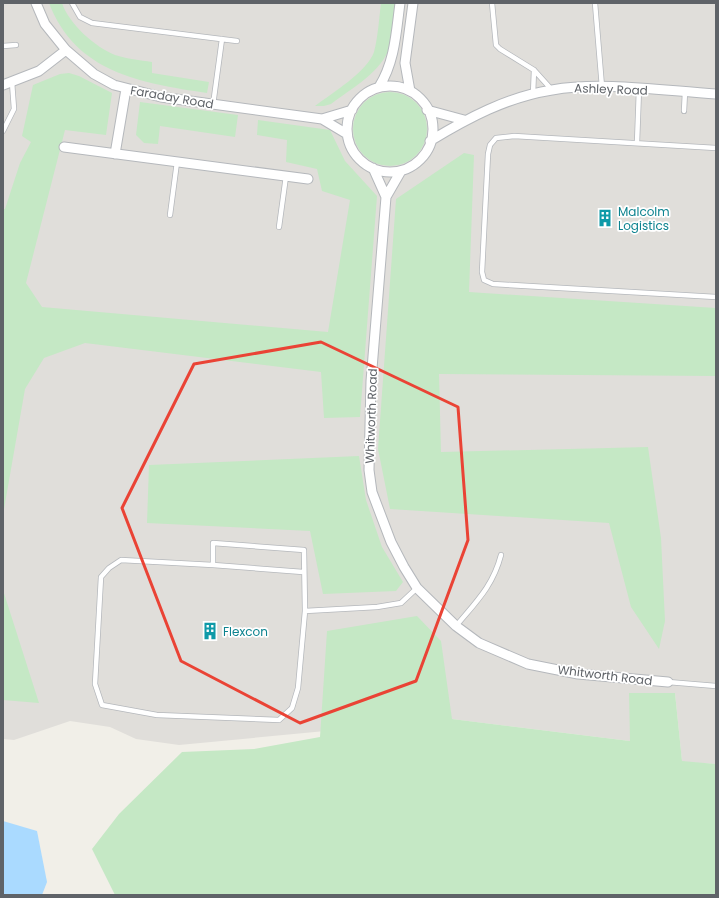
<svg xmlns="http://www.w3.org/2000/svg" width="719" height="898" font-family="Poppins,sans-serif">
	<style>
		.industrial { fill: #e0deda }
		.green { fill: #c5e8c5 }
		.water { fill: #aadaff }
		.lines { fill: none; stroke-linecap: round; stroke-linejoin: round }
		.lane-casing { stroke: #b5b8bc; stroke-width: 6 }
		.street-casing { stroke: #b5b8bc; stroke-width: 11 }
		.lane { stroke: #fff; stroke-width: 4.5 }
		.street { stroke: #fff; stroke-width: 9 }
		.marked { fill: none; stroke: #ea4335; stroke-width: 3; stroke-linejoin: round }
		.labels { text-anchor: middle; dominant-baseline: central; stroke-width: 3.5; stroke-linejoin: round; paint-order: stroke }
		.street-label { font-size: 12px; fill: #5f6368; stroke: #fff }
		.culture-label { font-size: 12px; fill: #0d838f; stroke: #fff; text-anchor: start }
	</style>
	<rect width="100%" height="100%" fill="#f1efe8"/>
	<path class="industrial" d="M 3,3 L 716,3 L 716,764 L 682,762 L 675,693 L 630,741 L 452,719 L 179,745 L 136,739 L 110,727 L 70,721 L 14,740 L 3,739 Z"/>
	<path class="green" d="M 49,3 L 62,3 C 69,24 95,47 115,55 C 127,59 140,60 152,62 L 152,73 L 209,82 L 207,93 C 141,83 76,73 49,3 Z
		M 381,3 L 395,3 C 394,17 394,32 390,46 C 382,72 352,88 331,104 L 324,106 L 315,106 C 332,93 367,72 374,52 C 378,37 379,19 381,3 Z
		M 69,73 L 79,76 L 112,93 L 106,135 L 65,130 L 26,283 L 42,307 L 328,332 L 350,200 L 322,191 L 317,169 L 286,162 L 287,140 L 257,135 L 258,120 L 330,130 L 345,161 L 377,196 L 360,417 L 324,418 L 321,372 L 85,343 L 44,358 L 25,389 L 3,515 L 3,209 L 5,209 L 20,163 L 31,142 L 22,136 L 33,85 L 60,74 Z
		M353 129a37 37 0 1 1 74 0a37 37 0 1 1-74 0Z
		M 140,102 L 238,115 L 235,137 L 160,126 L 158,144 L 144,143 L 136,135 Z
		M 464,153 L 474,155 L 469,292 L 716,308 L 716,376 L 439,374 L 441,452 L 648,447 L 661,538 L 665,621 L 659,649 L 631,607 L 609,523 L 390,509 L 378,449 L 396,199 Z
		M 359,456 L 366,500 L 382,547 L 403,582 L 396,591 L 323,594 L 310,531 L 147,523 L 149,465 Z
		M 3,590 L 39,703 L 3,700 Z
		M 417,616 L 441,641 L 452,719 L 630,741 L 629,693 L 675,693 L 682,761 L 716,764 L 716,895 L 115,895 L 92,849 L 119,814 L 182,752 L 254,749 L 320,737 L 327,631 Z"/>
	<path class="water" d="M 3,821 L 37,831 L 47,882 L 42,895 L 3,895 Z"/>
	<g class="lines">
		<g class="lane-casing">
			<path id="lane" d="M 72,3 L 80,17 L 92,23 L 237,41
				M 492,3 L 496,45 L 500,49 L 534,70 L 552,90
				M 595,3 L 602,87
				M 3,46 L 16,45
				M 533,94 L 534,70
				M 213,105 L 222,39
				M 684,111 L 685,92
				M 3,131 L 14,109 L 12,82
				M 637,143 L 639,89
				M 716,148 L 514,136 L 496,138 L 490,145 L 488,154 L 482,272 L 484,280 L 493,284 L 716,297
				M 170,215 L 177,162
				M 279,227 L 286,176
				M 213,565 L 121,560 L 109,568 L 101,577 L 95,684 L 102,705 L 157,715 L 279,720 L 292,708 L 298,688 L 305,611 L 304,550 L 213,543 L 213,565 L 303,572
				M 305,611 L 377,607 L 401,603 L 417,588
				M 456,626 C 476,602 493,586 501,555
				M 668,682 L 716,686"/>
		</g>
		<g class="street-casing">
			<path id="street" d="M 36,3 L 45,24 L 66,50 L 94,74 L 114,85 L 161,97 L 322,119 L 347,134
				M 3,85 L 39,71 L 66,50
				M347 129a43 43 0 1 1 86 0a43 43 0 1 1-86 0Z
				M 379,87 C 395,61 396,33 400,3
				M 410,91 L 405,63 L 413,3
				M 427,110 L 464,120
				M 322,119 L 352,110
				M 430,141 C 468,118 507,97 552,90 C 602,81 665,91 716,94
				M 64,147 L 308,179
				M 115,154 L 126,89
				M 373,168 L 386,197
				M 401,171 L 386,197 L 371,381 L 369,470 L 372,492 L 391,542 L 404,567 L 417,588 L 456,626 L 479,643 L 528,664 L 578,674 L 668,682"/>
		</g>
		<use href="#lane" class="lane"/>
		<use href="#street" class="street"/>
	</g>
	<path class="marked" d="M 321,342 L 458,407 L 468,540 L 416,681 L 300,723 L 181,661 L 122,508 L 194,364 Z"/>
	<defs>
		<g id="building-bare" transform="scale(1.38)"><path d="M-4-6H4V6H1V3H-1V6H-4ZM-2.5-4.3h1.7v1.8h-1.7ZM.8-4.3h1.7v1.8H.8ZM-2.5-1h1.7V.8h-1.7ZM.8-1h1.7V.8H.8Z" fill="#0f9aa8" stroke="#fff" stroke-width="2.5" paint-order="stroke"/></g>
	</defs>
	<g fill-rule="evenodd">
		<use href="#building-bare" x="605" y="218"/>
		<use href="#building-bare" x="210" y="631"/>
	</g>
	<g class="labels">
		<g class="street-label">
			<text transform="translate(611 89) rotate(2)">Ashley Road</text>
			<text transform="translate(172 97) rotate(10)">Faraday Road</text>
			<text transform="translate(371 416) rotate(-88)">Whitworth Road</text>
			<text transform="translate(605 675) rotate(7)">Whitworth Road</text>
		</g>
		<g class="culture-label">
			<text x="618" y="211">Malcolm<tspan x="618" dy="14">Logistics</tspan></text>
			<text x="223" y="631">Flexcon</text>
		</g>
	</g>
	<rect width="719" height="898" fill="none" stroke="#5f6368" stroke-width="8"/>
</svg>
